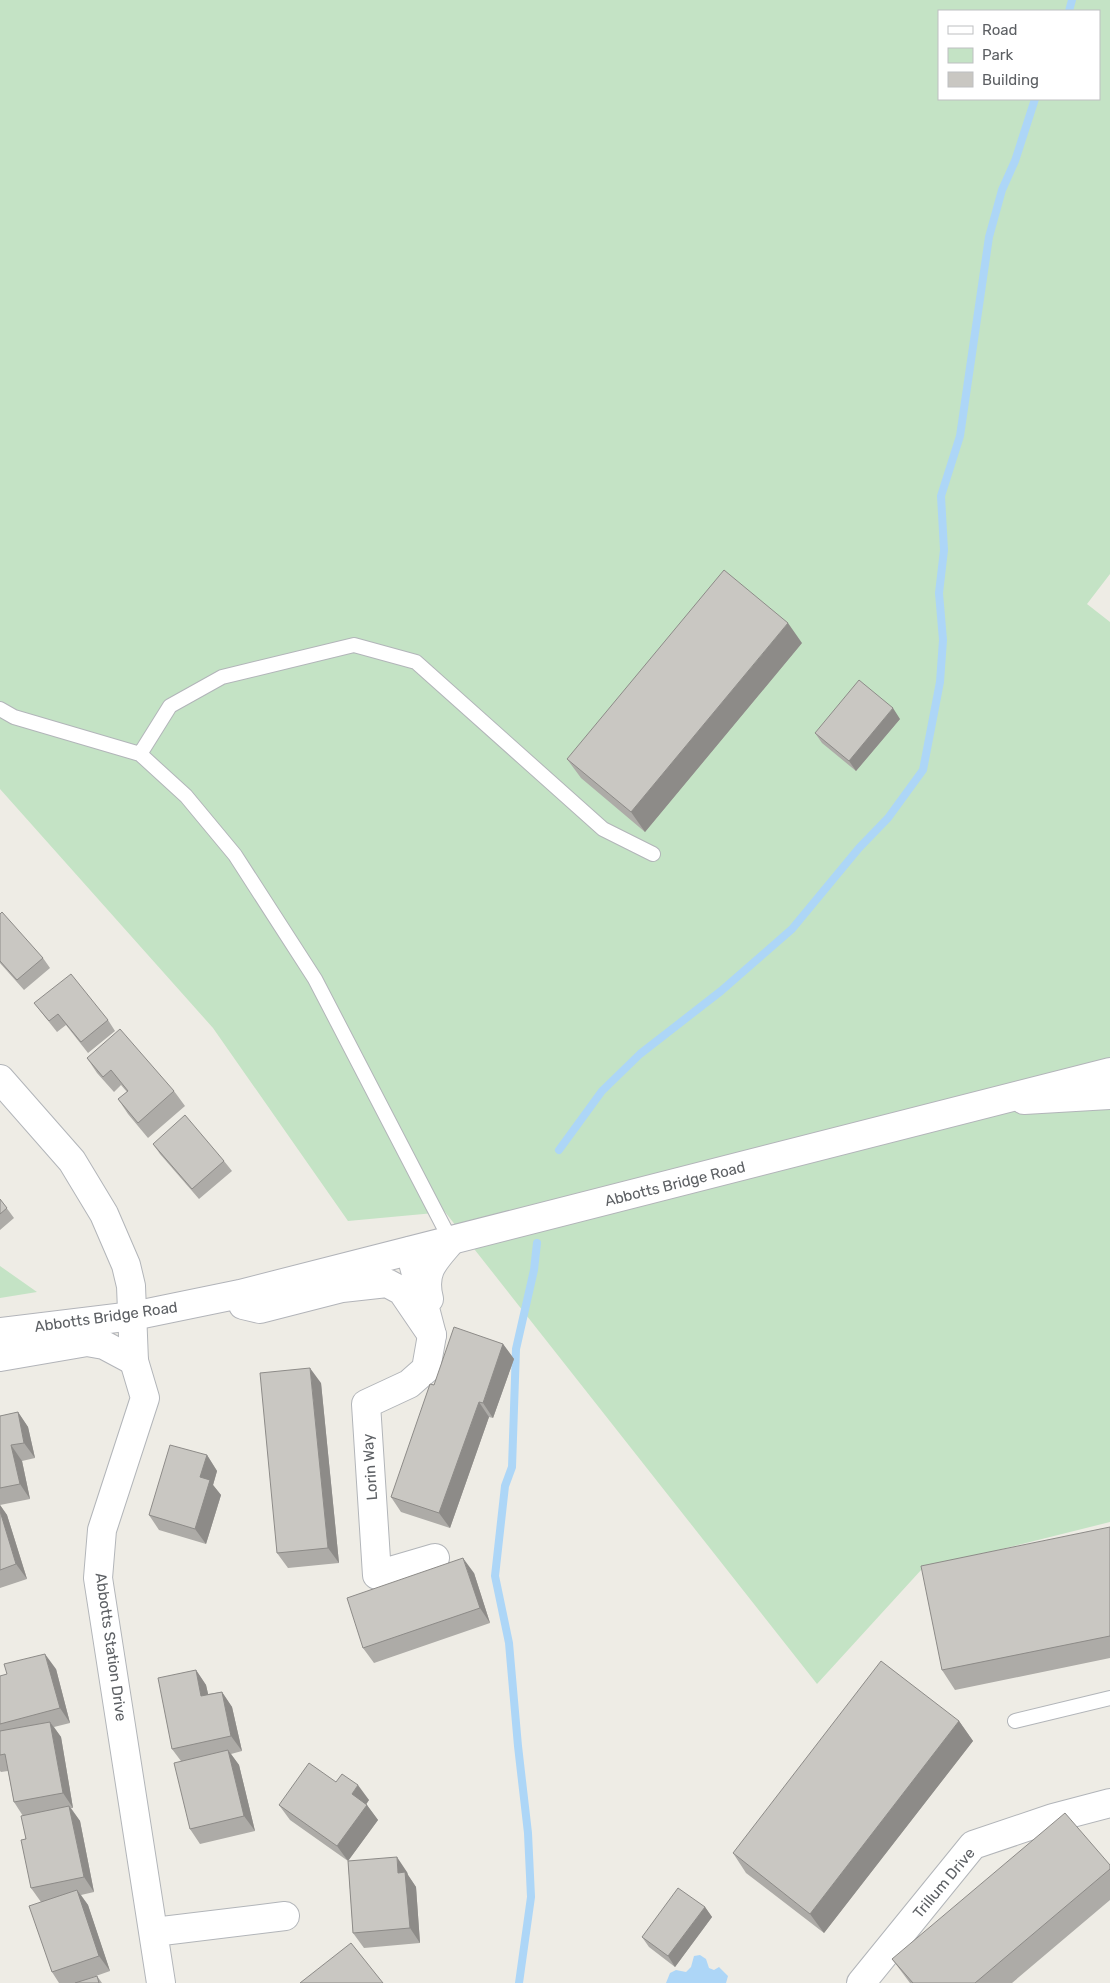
<svg xmlns="http://www.w3.org/2000/svg" width="1110" height="1983" font-family="Rubik,sans-serif">
	<style>
		.green { fill: #c4e3c5; fill-rule: evenodd }
		.water { fill: #add6f7 }
		.lines { fill: none; stroke-linecap: round; stroke-linejoin: round }
		.stream { stroke: #add6f7; stroke-width: 8 }
		.service-casing { stroke: #b2b5b9; stroke-width: 16 }
		.minor-casing { stroke: #b2b5b9; stroke-width: 30 }
		.secondary-casing { stroke: #b2b4b9; stroke-width: 30 }
		.service { stroke: #fff; stroke-width: 14 }
		.minor { stroke: #fff; stroke-width: 28 }
		.secondary { stroke: #fff; stroke-width: 28 }
		.wall { fill: #adaba7 }
		.shaded-wall { fill: #8d8b88 }
		.building { fill: #c9c7c2; stroke: #8d8b88 }
		.labels { text-anchor: middle; dominant-baseline: central; stroke-width: 4.5; stroke-linejoin: round; paint-order: stroke }
		.street-label { font-size: 15px; fill: #5d6064; stroke: #fff }
	</style>
	<rect width="100%" height="100%" fill="#eeece5"/>
	<path class="green" d="M 0,0 L 1110,0 L 1110,574 L 1087,604 L 1110,622 L 1110,1522 L 922,1569 L 817,1684 L 445,1212 L 348,1221 L 213,1028 L 0,789 ZM 939,11 L 1099,11 L 1099,99 L 939,99 Z
		M 0,1266 L 37,1292 L 0,1298 Z"/>
	<path class="water" d="M 700,1955 L 706,1959 L 709,1968 L 714,1970 L 719,1967 L 728,1976 L 726,1983 L 666,1983 L 670,1973 L 676,1970 L 686,1972 L 691,1967 L 694,1956 Z"/>
	<g class="lines">
		<path class="stream" d="M 1069,11 L 1072,0
			M 559,1150 L 602,1091 L 640,1054 L 721,991 L 792,929 L 859,848 L 888,818 L 923,770 L 940,682 L 943,640 L 939,593 L 944,550 L 941,496 L 960,436 L 989,237 L 1002,190 L 1015,161 L 1035,99
			M 519,1983 L 531,1897 L 528,1833 L 518,1746 L 509,1643 L 495,1576 L 505,1486 L 512,1467 L 516,1349 L 534,1270 L 537,1243"/>
		<g class="service-casing">
			<path id="service" d="M 0,709 L 14,717 L 140,754 L 186,796 L 235,855 L 315,979 L 451,1241
				M 140,754 L 170,706 L 222,677 L 354,645 L 416,662 L 603,829 L 653,854
				M 1015,1721 L 1110,1698"/>
		</g>
		<g class="minor-casing">
			<path id="minor" d="M 0,1079 L 72,1161 L 104,1214 L 126,1265 L 131,1286 L 134,1361 L 145,1398 L 102,1530 L 98,1578 L 161,1983
				M 1024,1100 L 1110,1095
				M 410,1251 L 432,1335 L 426,1369 L 409,1384 L 366,1404 L 377,1575 L 435,1558
				M 429,1299 C 422,1271 434,1261 451,1241
				M 154,1932 L 285,1916
				M 861,1983 L 973,1845 L 1053,1818 L 1110,1803"/>
		</g>
		<g class="secondary-casing">
			<path id="secondary" d="M 240,1294 L 243,1305 L 260,1309 L 342,1288 L 387,1283 L 402,1291 L 432,1335
				M 0,1332 L 133,1316 L 240,1294 L 1110,1072
				M 0,1357 L 87,1342 L 104,1345 L 134,1361"/>
		</g>
		<use href="#service" class="service"/>
		<use href="#minor" class="minor"/>
		<use href="#secondary" class="secondary"/>
	</g>
	<path class="wall" d="M 802,643 L 645,832 L 581,778 L 567,759 Z
		M 900,719 L 856,771 L 822,743 L 815,733 Z
		M 0,914 L 43,958 L 50,968 L 24,990 L 0,963 Z
		M 34,1003 L 108,1020 L 115,1031 L 88,1053 L 66,1025 L 57,1032 Z
		M 87,1058 L 174,1091 L 185,1106 L 148,1138 L 128,1114 L 118,1099 L 127,1092 L 121,1085 L 114,1092 L 97,1073 Z
		M 153,1144 L 224,1161 L 232,1171 L 199,1199 L 160,1154 Z
		M 0,1199 L 14,1218 L 0,1230 Z
		M 503,1344 L 514,1359 L 493,1418 L 489,1417 L 450,1528 L 401,1512 L 391,1497 L 434,1385 Z
		M 321,1383 L 339,1563 L 288,1568 L 277,1553 Z
		M 18,1412 L 28,1427 L 35,1458 L 22,1461 L 30,1499 L 0,1505 L 7,1515 L 27,1579 L 0,1588 L 0,1416 Z
		M 207,1455 L 217,1471 L 213,1485 L 221,1495 L 206,1544 L 159,1530 L 149,1515 Z
		M 1110,1527 L 1110,1658 L 955,1690 L 942,1670 Z
		M 474,1573 L 490,1623 L 374,1663 L 363,1648 Z
		M 56,1669 L 70,1723 L 54,1727 L 61,1737 L 73,1808 L 71,1808 L 80,1821 L 94,1892 L 81,1895 L 88,1905 L 110,1971 L 79,1982 L 97,1976 L 102,1983 L 59,1983 L 52,1972 L 41,1902 L 31,1888 L 23,1816 L 14,1802 L 8,1771 L 1,1772 L 0,1771 L 0,1676 Z
		M 196,1670 L 206,1685 L 208,1694 L 222,1692 L 232,1707 L 242,1751 L 231,1754 L 239,1765 L 255,1831 L 200,1844 L 190,1829 L 181,1761 L 172,1749 Z
		M 959,1721 L 973,1741 L 824,1933 L 746,1873 L 733,1853 Z
		M 336,1782 L 369,1800 L 366,1804 L 378,1820 L 348,1861 L 407,1872 L 408,1875 L 416,1887 L 420,1943 L 364,1948 L 353,1933 L 348,1861 L 290,1820 L 279,1805 Z
		M 1110,1865 L 1110,1900 L 1012,1983 L 910,1983 L 892,1959 Z
		M 705,1907 L 712,1917 L 675,1967 L 649,1947 L 642,1937 Z"/>
	<path class="shaded-wall" d="M 788,623 L 802,643 L 645,832 L 631,812 Z
		M 893,708 L 900,719 L 856,771 L 849,761 Z
		M 503,1344 L 514,1359 L 493,1418 L 483,1403 Z
		M 310,1368 L 321,1383 L 339,1563 L 328,1548 Z
		M 479,1402 L 489,1417 L 450,1528 L 439,1513 Z
		M 18,1412 L 28,1427 L 35,1458 L 24,1443 Z
		M 11,1445 L 22,1461 L 30,1499 L 20,1484 Z
		M 207,1455 L 217,1471 L 213,1485 L 221,1495 L 206,1544 L 195,1529 L 200,1477 Z
		M 0,1505 L 7,1515 L 27,1579 L 16,1564 L 0,1511 Z
		M 463,1558 L 474,1573 L 490,1623 L 480,1608 Z
		M 45,1654 L 56,1669 L 70,1723 L 60,1708 Z
		M 196,1670 L 206,1685 L 212,1711 L 201,1696 Z
		M 222,1692 L 232,1707 L 242,1751 L 231,1736 Z
		M 959,1721 L 973,1741 L 824,1933 L 810,1914 Z
		M 50,1722 L 61,1737 L 73,1808 L 63,1793 Z
		M 228,1750 L 239,1765 L 255,1831 L 244,1816 Z
		M 358,1785 L 369,1800 L 363,1809 L 352,1794 Z
		M 367,1805 L 378,1820 L 348,1861 L 337,1846 Z
		M 69,1806 L 80,1821 L 94,1892 L 84,1877 Z
		M 397,1857 L 407,1872 L 408,1875 L 416,1887 L 420,1943 L 410,1928 L 398,1873 Z
		M 77,1890 L 88,1905 L 110,1971 L 99,1956 Z
		M 705,1907 L 712,1917 L 675,1967 L 668,1956 Z"/>
	<path class="building" d="M 724,570 L 788,623 L 631,812 L 567,759 Z
		M 859,680 L 893,708 L 849,761 L 815,733 Z
		M 2,912 L 43,958 L 17,980 L 0,961 L 0,914 Z
		M 71,974 L 108,1020 L 81,1042 L 58,1014 L 49,1021 L 34,1003 Z
		M 120,1029 L 174,1091 L 138,1123 L 118,1099 L 128,1091 L 111,1070 L 103,1077 L 87,1058 Z
		M 185,1115 L 224,1161 L 192,1189 L 153,1144 Z
		M 0,1199 L 7,1208 L 0,1214 Z
		M 454,1327 L 503,1344 L 483,1403 L 479,1402 L 439,1513 L 391,1497 L 430,1384 L 434,1385 Z
		M 310,1368 L 328,1548 L 277,1553 L 260,1373 Z
		M 18,1412 L 24,1443 L 11,1445 L 20,1484 L 0,1488 L 0,1416 Z
		M 170,1445 L 207,1455 L 200,1477 L 210,1480 L 195,1529 L 149,1515 Z
		M 0,1511 L 16,1564 L 0,1570 Z
		M 1110,1527 L 1110,1636 L 942,1670 L 921,1566 Z
		M 463,1558 L 480,1608 L 363,1648 L 347,1598 Z
		M 45,1654 L 60,1708 L 0,1724 L 0,1676 L 7,1674 L 4,1664 Z
		M 881,1661 L 959,1721 L 810,1914 L 733,1853 Z
		M 196,1670 L 201,1696 L 222,1692 L 231,1736 L 172,1749 L 158,1678 Z
		M 50,1722 L 63,1793 L 14,1802 L 5,1754 L 0,1755 L 0,1731 Z
		M 228,1750 L 244,1816 L 190,1829 L 174,1763 Z
		M 309,1763 L 336,1782 L 342,1774 L 358,1785 L 352,1794 L 367,1805 L 337,1846 L 279,1805 Z
		M 69,1806 L 84,1877 L 31,1888 L 21,1840 L 26,1839 L 21,1816 Z
		M 1065,1813 L 1110,1865 L 1110,1869 L 975,1983 L 913,1983 L 892,1959 Z
		M 397,1857 L 398,1873 L 405,1872 L 410,1928 L 353,1933 L 348,1861 Z
		M 678,1888 L 705,1907 L 668,1956 L 642,1937 Z
		M 77,1890 L 99,1956 L 52,1972 L 29,1906 Z
		M 351,1943 L 383,1983 L 300,1983 Z
		M 97,1976 L 99,1983 L 75,1983 Z"/>
	<g class="labels">
		<g class="street-label">
			<text transform="translate(675 1184) rotate(-14)">Abbotts Bridge Road</text>
			<text transform="translate(106 1317) rotate(-8)">Abbotts Bridge Road</text>
			<text transform="translate(370 1467) rotate(-94)">Lorin Way</text>
			<text transform="translate(111 1647) rotate(82)">Abbotts Station Drive</text>
			<text transform="translate(944 1883) rotate(-50)">Trillum Drive</text>
		</g>
	</g>
	<rect x="938" y="10" width="162" height="90" fill="#ffffff" stroke="#bebfc1"/>
	<rect x="948" y="26" width="25" height="8" fill="#ffffff" stroke="#bebfc1"/>
	<text x="982" y="35" font-size="15" fill="#5d6064">Road</text>
	<rect x="948" y="48" width="25" height="15" fill="#c4e3c5" stroke="#bebfc1"/>
	<text x="982" y="60" font-size="15" fill="#5d6064">Park</text>
	<rect x="948" y="72" width="25" height="15" fill="#c9c7c2" stroke="#bebfc1"/>
	<text x="982" y="85" font-size="15" fill="#5d6064">Building</text>
</svg>
